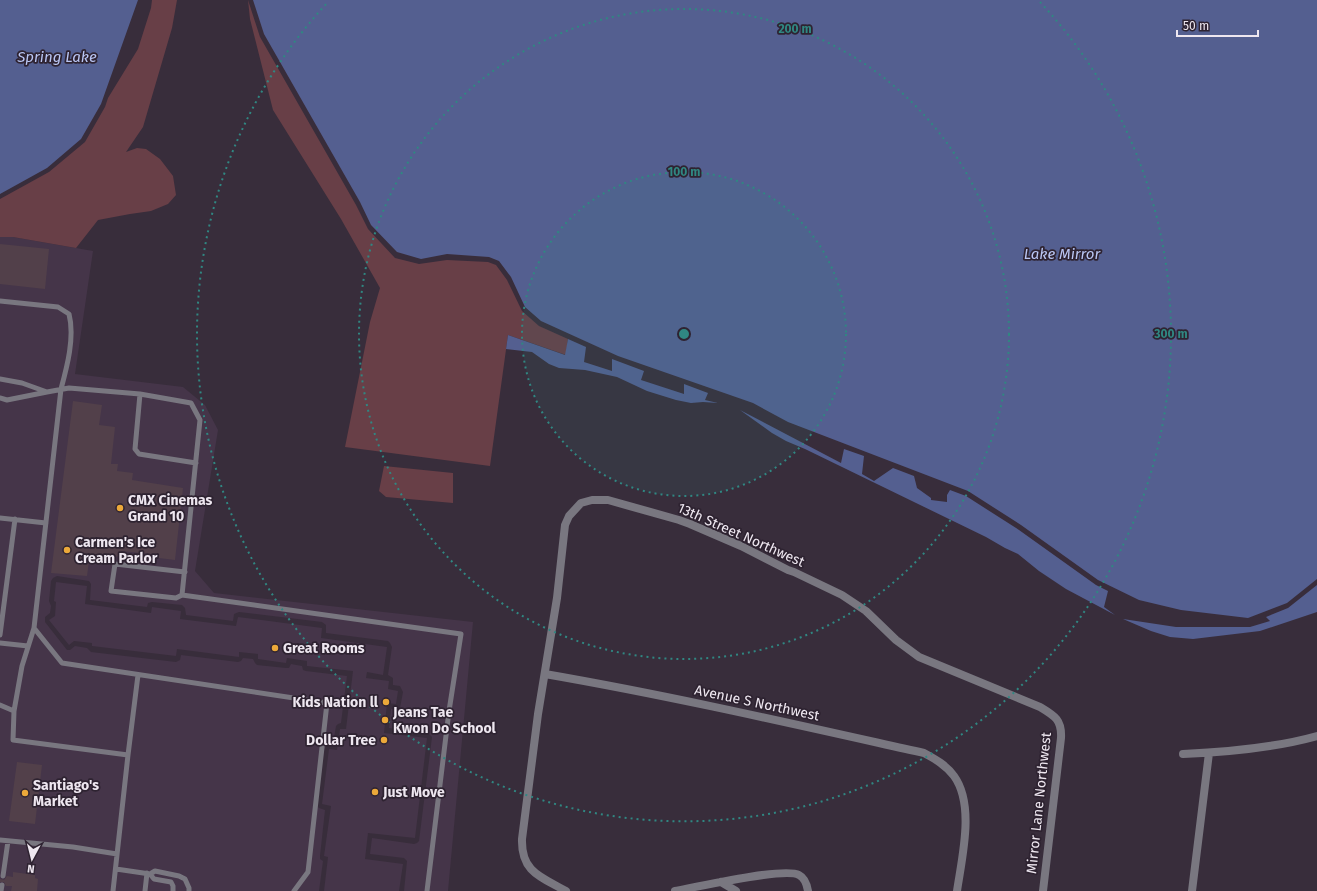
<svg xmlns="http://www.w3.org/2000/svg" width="1317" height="891" font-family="'Fira Sans',sans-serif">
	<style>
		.built { fill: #453549 }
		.green { fill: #683f47 }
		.water { fill: #545f90 }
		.building { fill: #52404a }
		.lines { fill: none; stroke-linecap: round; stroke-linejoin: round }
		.service { stroke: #797780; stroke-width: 5 }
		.minor { stroke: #797780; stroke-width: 8 }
		.ring { fill: none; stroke: #308782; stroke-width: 2; stroke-dasharray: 2 4 }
		.poi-dot { fill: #eca93a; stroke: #2e2331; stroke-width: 1.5 }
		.labels { text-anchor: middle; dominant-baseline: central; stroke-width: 3.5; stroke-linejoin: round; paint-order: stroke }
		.poi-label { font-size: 14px; font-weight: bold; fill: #eee7f0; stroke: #2e2331; text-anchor: start }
		.street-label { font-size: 14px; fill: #eee7f0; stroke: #2e2331 }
		.water-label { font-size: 15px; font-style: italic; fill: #bac6f4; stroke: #2e2331 }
		.centre { fill: #308782; stroke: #2e2331; stroke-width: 2 }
		.ring-label { font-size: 12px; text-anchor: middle; font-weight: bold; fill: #308782; stroke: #2e2331; stroke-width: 3.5; stroke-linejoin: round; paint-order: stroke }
	</style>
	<rect width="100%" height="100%" fill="#382d3b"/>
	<path class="built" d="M 0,237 L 13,237 L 93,251 L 75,374 L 183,387 L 205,405 L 218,430 L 195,571 L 214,593 L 473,622 L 448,891 L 404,891 L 407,861 L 404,858 L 370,854 L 372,838 L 414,844 L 417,843 L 419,841 L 432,737 L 428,733 L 389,728 L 391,709 L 397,710 L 400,708 L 403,692 L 400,686 L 393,685 L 393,678 L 388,675 L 392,647 L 390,643 L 388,641 L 326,633 L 326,625 L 322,622 L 239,612 L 234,614 L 233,621 L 186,615 L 185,608 L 182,605 L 152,602 L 148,603 L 147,607 L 90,600 L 91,584 L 89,581 L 57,576 L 53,578 L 51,581 L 49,601 L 51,606 L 50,613 L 45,617 L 45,622 L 67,650 L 70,650 L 75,646 L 87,648 L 91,652 L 176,662 L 180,660 L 181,655 L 238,662 L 241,661 L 243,658 L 253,659 L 255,663 L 257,665 L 286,668 L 289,668 L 291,664 L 302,666 L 303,670 L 306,671 L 347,676 L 341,723 L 338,724 L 336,726 L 333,744 L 327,745 L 324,749 L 317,806 L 319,808 L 325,810 L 320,856 L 320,859 L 323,861 L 319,891 L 0,891 Z
		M 56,582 L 87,586 L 85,604 L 151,613 L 152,607 L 181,611 L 180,619 L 236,626 L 238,617 L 322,628 L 321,638 L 387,647 L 383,675 L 367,672 L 366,678 L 389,681 L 388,689 L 398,691 L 396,704 L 387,703 L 384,733 L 427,738 L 415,838 L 368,833 L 365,859 L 403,864 L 399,891 L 324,891 L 328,857 L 324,856 L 331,806 L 322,804 L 329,749 L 337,750 L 340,729 L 346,729 L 353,671 L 307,666 L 307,661 L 287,658 L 286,663 L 258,659 L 258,654 L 239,652 L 239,657 L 177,649 L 176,656 L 92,646 L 92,643 L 74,641 L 69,645 L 49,620 L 55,616 L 56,602 L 54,601 Z"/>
	<path class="green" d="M 152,0 L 177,0 L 172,28 L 143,127 L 126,152 L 137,148 L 146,149 L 160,159 L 173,176 L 176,195 L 168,204 L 151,211 L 130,214 L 98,220 L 76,248 L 13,237 L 0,237 L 0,199 L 49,172 L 85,142 L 105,107 L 108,98 L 138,49 L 151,8 Z
		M 248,0 L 260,37 L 356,205 L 368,229 L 395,258 L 419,264 L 447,260 L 488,262 L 496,265 L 507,280 L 522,311 L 539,326 L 568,339 L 566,355 L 508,335 L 490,466 L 345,447 L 370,322 L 380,288 L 341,219 L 273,110 L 250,19 Z
		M 384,466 L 453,473 L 453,503 L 386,497 L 379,491 Z"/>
	<path class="water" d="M 0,0 L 138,0 L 101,104 L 81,139 L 47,168 L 0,194 Z
		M 253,0 L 1317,0 L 1317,579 L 1287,603 L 1248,618 L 1181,610 L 1139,600 L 1098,580 L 1021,525 L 968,491 L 788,422 L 753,403 L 618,356 L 541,321 L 525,307 L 511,277 L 499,261 L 489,257 L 447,254 L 421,259 L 397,252 L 371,225 L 360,202 L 264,34 Z
		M 508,335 L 565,355 L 568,339 L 586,347 L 584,362 L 612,371 L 612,359 L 644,371 L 641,380 L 684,394 L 684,384 L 708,393 L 705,400 L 718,403 L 703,402 L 691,403 L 676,400 L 647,391 L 617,377 L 585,370 L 559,368 L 549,364 L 532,352 L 506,349 Z
		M 740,410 L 841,463 L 844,449 L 864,456 L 862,474 L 874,481 L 893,468 L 914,476 L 917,488 L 931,498 L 931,500 L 947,502 L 947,495 L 950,490 L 966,496 L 1019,530 L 1096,585 L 1108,591 L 1104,607 L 1115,615 L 1066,589 L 1039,571 L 1018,554 L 1005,548 L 986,537 L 805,449 L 786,441 L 772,433 Z
		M 1317,585 L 1317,612 L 1260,631 L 1193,639 L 1170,637 L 1151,631 L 1123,619 L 1176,627 L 1250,627 L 1270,621 L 1266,617 L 1288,608 Z"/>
	<path class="building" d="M 0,244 L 49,249 L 45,289 L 0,284 Z
		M 73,401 L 102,405 L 99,425 L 115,427 L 111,464 L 118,464 L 117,471 L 133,473 L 132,480 L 183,488 L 175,560 L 151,557 L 151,554 L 121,551 L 121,557 L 106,555 L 105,563 L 89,561 L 87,576 L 51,573 Z
		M 17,762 L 42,765 L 35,824 L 9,821 Z
		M 13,872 L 35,875 L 35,878 L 38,879 L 37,891 L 11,891 L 12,886 L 6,886 L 4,882 L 0,882 L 0,879 L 4,880 L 7,876 L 13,877 Z"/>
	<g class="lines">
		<path class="service" d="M 0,301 L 58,307 L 69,314 C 75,337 67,367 61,389 L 34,628 L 62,663 L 327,703 L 308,872 L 294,891
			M 0,379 L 22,383 L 47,392 L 7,400 L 0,398
			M 47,392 L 69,388 L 140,394 L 191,403 L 200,420 L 182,595 L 461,634 L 449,711 L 427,891
			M 140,394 L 135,449 L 139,454 L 196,463
			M 0,518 L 46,523
			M 182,595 L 176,598 L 111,591 L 115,564 L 185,572
			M 0,635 L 15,519
			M 0,643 L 28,646
			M 0,705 L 14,711 L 13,740 L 128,755 L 113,891
			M 14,711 L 22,666 L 34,628
			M 128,755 L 138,675
			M 0,840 L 73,847 L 117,854
			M 116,869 L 150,874 L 155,871 L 179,876 L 185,879 L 189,888 L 189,891
			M 150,874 L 154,879 L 171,882 L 173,886 L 173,891
			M 3,876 L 8,841
			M 1,891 L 2,885
			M 145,891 L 147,873"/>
		<path class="minor" d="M 545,674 C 672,696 798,725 924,753 C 935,759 946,765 954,776 C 975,805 962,857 957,891
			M 1183,754 C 1228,752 1274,748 1317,736
			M 721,882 L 736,891
			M 566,891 C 541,877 521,872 522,839 L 538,714 L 557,598 L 565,525 L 569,516 L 581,503 L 592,500 L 608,500 L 679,520 L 690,524 L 741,546 L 788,570 L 794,572 L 842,595 L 866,611 L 896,640 L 919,657 L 1040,707 C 1055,716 1062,720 1061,738 L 1043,891
			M 675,891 C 696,887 784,867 799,875 C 805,878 807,885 808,891
			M 1192,891 L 1209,753"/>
	</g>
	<circle cx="684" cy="334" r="162" fill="#308782" fill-opacity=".12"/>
	<g class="ring">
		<circle cx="684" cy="334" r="162"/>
		<circle cx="684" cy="334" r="325"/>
		<path d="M1040 2A487 487 0 1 1 328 2"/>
	</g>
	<g class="poi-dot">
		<circle cx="120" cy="508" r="4"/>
		<circle cx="67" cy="550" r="4"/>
		<circle cx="275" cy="648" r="4"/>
		<circle cx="386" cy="702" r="4"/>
		<circle cx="385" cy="720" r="4"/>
		<circle cx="384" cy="740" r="4"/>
		<circle cx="375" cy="792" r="4"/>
		<circle cx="25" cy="793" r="4"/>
	</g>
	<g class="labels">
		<g class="poi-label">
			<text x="128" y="500">CMX Cinemas<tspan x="128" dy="16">Grand 10</tspan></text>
			<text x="75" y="542">Carmen's Ice<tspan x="75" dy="16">Cream Parlor</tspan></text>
			<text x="283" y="648">Great Rooms</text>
			<text x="378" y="702" text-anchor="end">Kids Nation ll</text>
			<text x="393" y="712">Jeans Tae<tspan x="393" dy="16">Kwon Do School</tspan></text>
			<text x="376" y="740" text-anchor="end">Dollar Tree</text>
			<text x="33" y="785">Santiago's<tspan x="33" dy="16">Market</tspan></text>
			<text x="383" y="792">Just Move</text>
		</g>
		<g class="street-label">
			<text transform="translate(741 535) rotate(24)">13th Street Northwest</text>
			<text transform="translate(757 703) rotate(12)">Avenue S Northwest</text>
			<text transform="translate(1039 803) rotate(-84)">Mirror Lane Northwest</text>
		</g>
		<g class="water-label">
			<text x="57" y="57">Spring Lake</text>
			<text x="1062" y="254">Lake Mirror</text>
		</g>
	</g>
	<circle cx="684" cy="334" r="6" class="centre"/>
	<g class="ring-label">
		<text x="795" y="33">200 m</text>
		<text x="684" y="176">100 m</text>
		<text x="1171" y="338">300 m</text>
	</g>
	<g transform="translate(32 859) rotate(187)" stroke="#2e2331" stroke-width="3" paint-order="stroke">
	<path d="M0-3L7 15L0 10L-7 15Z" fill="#eee7f0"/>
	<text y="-6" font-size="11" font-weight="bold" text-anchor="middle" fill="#eee7f0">N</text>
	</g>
	<path d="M1177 30v6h81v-6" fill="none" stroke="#eee7f0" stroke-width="2"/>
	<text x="1183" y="30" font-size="12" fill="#eee7f0" stroke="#2e2331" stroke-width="3" paint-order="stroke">50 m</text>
</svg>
